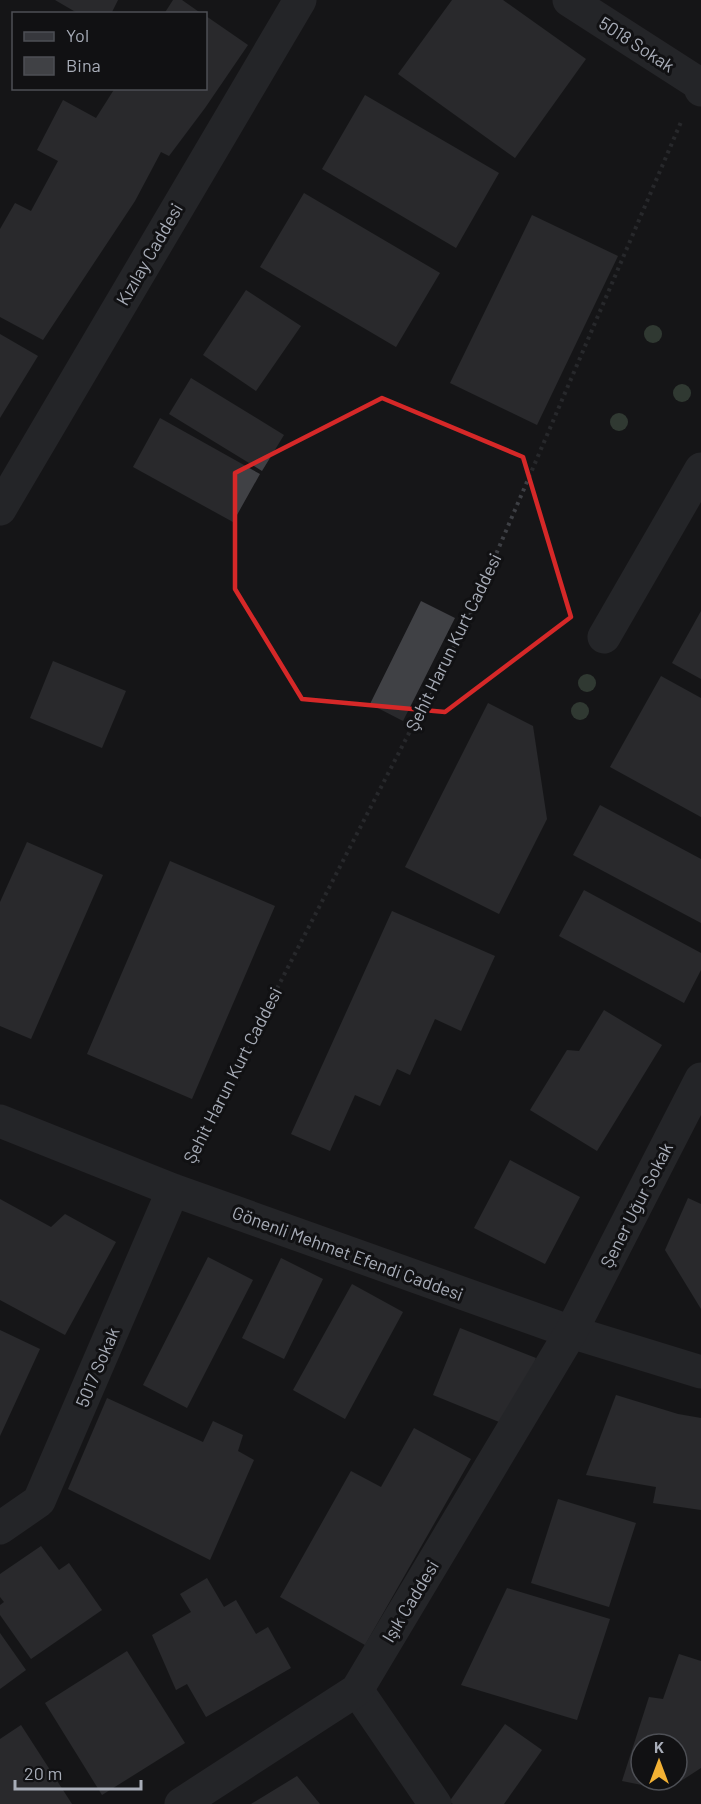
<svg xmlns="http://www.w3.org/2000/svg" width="701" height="1804" font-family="Barlow,sans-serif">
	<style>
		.building { fill: #404145; fill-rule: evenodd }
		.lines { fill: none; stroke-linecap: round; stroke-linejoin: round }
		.path { stroke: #3d3f44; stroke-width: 4; stroke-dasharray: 3 4.5; stroke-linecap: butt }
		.minor { stroke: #37383d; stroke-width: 33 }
		.tertiary { stroke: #37383d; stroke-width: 33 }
		.tree { fill: #506452 }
		.marked { fill: none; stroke: #d62828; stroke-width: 4.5; stroke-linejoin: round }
		.labels { text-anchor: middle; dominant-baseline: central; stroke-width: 6; stroke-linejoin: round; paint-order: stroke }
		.street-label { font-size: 18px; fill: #a8adb8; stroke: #111113 }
	</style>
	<rect width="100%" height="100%" fill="#161618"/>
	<path class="building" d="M 55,0 L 118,0 L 111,14 L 79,14 Z
		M 173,0 L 182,0 L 202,14 L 164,14 Z
		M 452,0 L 503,0 L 586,59 L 515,158 L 398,74 Z
		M 206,16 L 248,45 L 205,108 L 169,156 L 161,152 L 135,201 L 43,340 L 0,317 L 0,229 L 15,203 L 31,211 L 58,161 L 37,150 L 63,100 L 96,118 L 115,88 L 206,88 Z
		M 365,95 L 499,173 L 456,248 L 322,169 Z
		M 304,193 L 440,273 L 396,347 L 260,267 Z
		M 532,215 L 618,256 L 537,425 L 450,383 Z
		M 246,290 L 301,326 L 256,391 L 203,355 Z
		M 0,334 L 38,356 L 0,418 Z
		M 191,378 L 284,435 L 262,471 L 169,414 Z
		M 160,418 L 260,474 L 233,522 L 133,467 Z
		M 421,601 L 455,618 L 403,721 L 370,704 Z
		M 701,611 L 701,679 L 672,663 Z
		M 53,661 L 126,691 L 102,748 L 30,718 Z
		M 661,676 L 701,698 L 701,817 L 610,767 Z
		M 488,703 L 533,726 L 547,819 L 499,914 L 405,867 Z
		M 600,805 L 701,859 L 701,923 L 573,855 Z
		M 27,842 L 103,875 L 31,1039 L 0,1026 L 0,902 Z
		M 170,861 L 275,906 L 192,1099 L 87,1054 Z
		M 584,890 L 701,953 L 701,970 L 684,1003 L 559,936 Z
		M 392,911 L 495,956 L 461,1031 L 435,1019 L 410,1075 L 397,1069 L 380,1106 L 355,1095 L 330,1151 L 291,1134 Z
		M 604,1010 L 662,1045 L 597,1151 L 530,1110 L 567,1050 L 579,1051 Z
		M 510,1160 L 580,1197 L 545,1264 L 474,1228 Z
		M 688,1198 L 701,1204 L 701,1309 L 665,1250 Z
		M 0,1199 L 51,1227 L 65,1214 L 116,1242 L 65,1335 L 0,1300 Z
		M 208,1257 L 253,1280 L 187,1408 L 143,1385 Z
		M 281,1258 L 323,1279 L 284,1359 L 242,1338 Z
		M 352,1284 L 403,1312 L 345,1419 L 293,1390 Z
		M 460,1328 L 536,1358 L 509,1426 L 433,1395 Z
		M 0,1330 L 40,1349 L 0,1436 Z
		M 616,1395 L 678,1414 L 701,1418 L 701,1510 L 653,1503 L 656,1487 L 586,1475 Z
		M 107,1398 L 203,1442 L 213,1421 L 243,1435 L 238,1451 L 254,1460 L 210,1560 L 68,1489 Z
		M 414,1428 L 471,1459 L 365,1645 L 280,1597 L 351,1471 L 381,1487 Z
		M 558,1499 L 636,1523 L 609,1607 L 531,1583 Z
		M 41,1546 L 59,1570 L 69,1563 L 102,1610 L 31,1659 L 0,1615 L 0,1605 L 4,1602 L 0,1597 L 0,1574 Z
		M 207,1578 L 224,1607 L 236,1600 L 256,1634 L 268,1627 L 291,1668 L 206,1717 L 187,1684 L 176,1690 L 152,1635 L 191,1612 L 180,1594 Z
		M 507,1588 L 610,1619 L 577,1720 L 461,1685 Z
		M 0,1633 L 26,1670 L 0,1689 Z
		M 127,1651 L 185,1743 L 102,1795 L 45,1703 Z
		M 679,1654 L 701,1661 L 701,1768 L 667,1790 L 622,1781 L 649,1697 L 663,1699 ZM 641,1744 L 677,1744 L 677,1780 L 641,1780 Z
		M 505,1724 L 542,1750 L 504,1804 L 453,1804 L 449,1802 Z
		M 21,1725 L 72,1804 L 0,1804 L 0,1739 Z
		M 297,1776 L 320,1804 L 251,1804 Z"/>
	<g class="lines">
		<path class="path" d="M 191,1155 L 470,615 L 681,122"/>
		<path class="minor" d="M 569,0 L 698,83 L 701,90
			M 0,509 L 300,0
			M 604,637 L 701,469
			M 0,1121 L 173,1190 L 571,1332 L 701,1372
			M 0,1528 L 39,1501 L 173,1190
			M 357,1690 L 435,1804"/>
		<path class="tertiary" d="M 181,1804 L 357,1690 L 571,1332 L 701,1079"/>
	</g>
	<g class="tree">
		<circle cx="653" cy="334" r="9"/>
		<circle cx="682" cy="393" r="9"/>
		<circle cx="619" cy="422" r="9"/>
		<circle cx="587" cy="683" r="9"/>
		<circle cx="580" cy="711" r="9"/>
	</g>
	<path d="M0 0H701V1804H0ZM 382,398 L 523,457 L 571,617 L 445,712 L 302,699 L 235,589 L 235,473 Z" fill="#161618" fill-opacity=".55" fill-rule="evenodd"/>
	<path class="marked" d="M 382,398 L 523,457 L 571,617 L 445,712 L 302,699 L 235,589 L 235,473 Z"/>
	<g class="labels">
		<g class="street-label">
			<text transform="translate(637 44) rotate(33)">5018 Sokak</text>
			<text transform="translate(149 254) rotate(-60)">Kızılay Caddesi</text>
			<text transform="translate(453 642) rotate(-64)">Şehit Harun Kurt Caddesi</text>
			<text transform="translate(232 1075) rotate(-63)">Şehit Harun Kurt Caddesi</text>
			<text transform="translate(636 1205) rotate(-63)">Şener Uğur Sokak</text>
			<text transform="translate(348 1253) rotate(20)">Gönenli Mehmet Efendi Caddesi</text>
			<text transform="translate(97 1367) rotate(-67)">5017 Sokak</text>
			<text transform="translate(410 1601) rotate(-59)">Işık Caddesi</text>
		</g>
	</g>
	<rect x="12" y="12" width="195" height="78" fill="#111113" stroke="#4d4f55" stroke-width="1.5"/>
	<rect x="24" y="32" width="30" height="9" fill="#37383d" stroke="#4d4f55" stroke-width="1.5"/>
	<text x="66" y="42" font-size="18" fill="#a8adb8">Yol</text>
	<rect x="24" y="57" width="30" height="18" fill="#404145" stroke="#4d4f55" stroke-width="1.5"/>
	<text x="66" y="72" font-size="18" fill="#a8adb8">Bina</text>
	<g transform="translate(659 1762)"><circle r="28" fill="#111113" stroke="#4d4f55" stroke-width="1.5"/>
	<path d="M0-4.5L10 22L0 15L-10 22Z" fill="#f2b134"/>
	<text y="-9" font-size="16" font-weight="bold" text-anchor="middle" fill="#a8adb8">K</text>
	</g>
	<path d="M15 1780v9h126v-9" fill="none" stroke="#a8adb8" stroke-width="3"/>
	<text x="24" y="1780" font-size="18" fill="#a8adb8" stroke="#111113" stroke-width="4.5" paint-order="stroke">20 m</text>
</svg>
